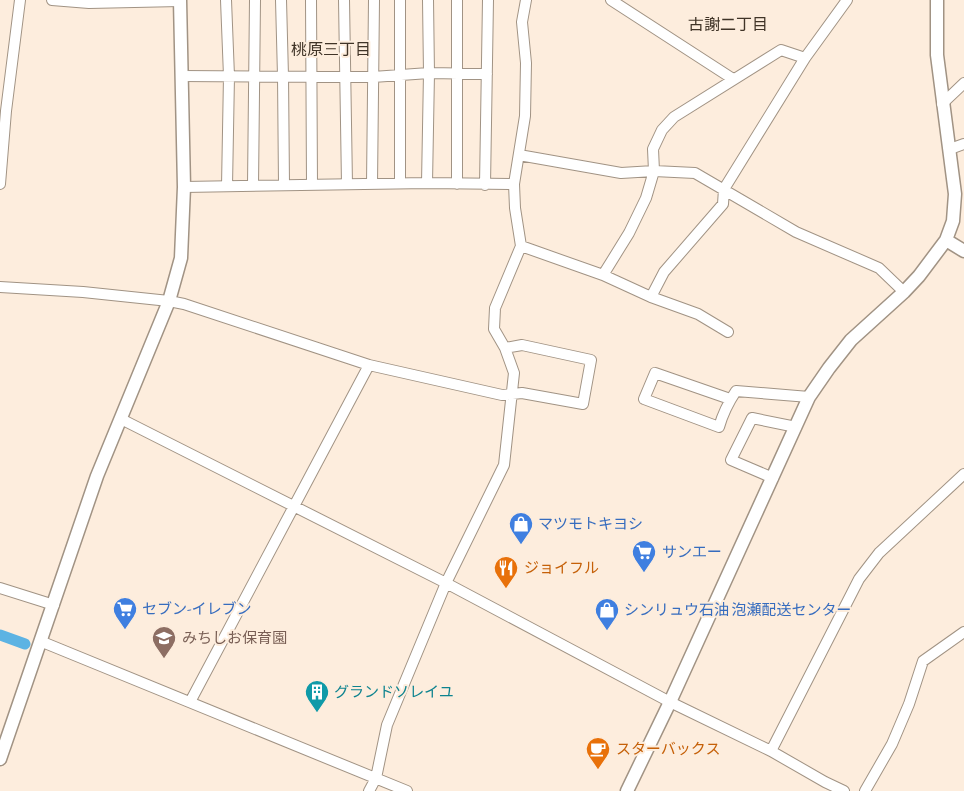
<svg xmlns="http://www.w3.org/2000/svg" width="964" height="791" font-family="'Alegreya Sans','Noto Sans JP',sans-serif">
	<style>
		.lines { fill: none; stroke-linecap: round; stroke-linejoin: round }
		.canal { stroke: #5db3e3; stroke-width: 11 }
		.minor-casing { stroke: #a19384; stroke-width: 12 }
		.tertiary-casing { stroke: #a19384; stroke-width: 15 }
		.minor { stroke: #fff; stroke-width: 10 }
		.tertiary { stroke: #fff; stroke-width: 12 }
		.labels { text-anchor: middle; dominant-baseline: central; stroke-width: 4; stroke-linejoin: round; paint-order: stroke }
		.shop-label { font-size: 15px; fill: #366cbe; stroke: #fdeddd; text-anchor: start }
		.food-label { font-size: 15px; fill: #c56008; stroke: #fdeddd; text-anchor: start }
		.education-label { font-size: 15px; fill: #785e54; stroke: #fdeddd; text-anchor: start }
		.culture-label { font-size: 15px; fill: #0d838f; stroke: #fdeddd; text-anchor: start }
		.neighbourhood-label { font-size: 16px; fill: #403427; stroke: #fdeddd }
	</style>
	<rect width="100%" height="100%" fill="#fdeddd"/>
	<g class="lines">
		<path class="canal" d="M 0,635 L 25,644"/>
		<g class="minor-casing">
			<path id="minor" d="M 52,0 L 89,3 L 180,1
				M 226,0 L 229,76 L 227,186
				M 281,0 L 283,76 L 284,185
				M 311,0 L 312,184
				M 344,0 L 347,184
				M 400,0 L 400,183
				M 457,0 L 457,184
				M 611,0 L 733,79
				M 181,76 L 373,77 L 429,73 L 487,74
				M 942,104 L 964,83
				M 950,149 L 964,144
				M 519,155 L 621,173 L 654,171 L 695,173 L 796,232 L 879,268 L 904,292
				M 427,183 L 429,73 L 428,0
				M 0,184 L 6,111 L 20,0
				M 372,184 L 374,0
				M 253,185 L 255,0
				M 485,185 L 488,0
				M 184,187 L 427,183 L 514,184
				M 521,246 L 603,275 L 651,297 L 698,314 L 728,332
				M 603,275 L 629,233 L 646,198 L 654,171 L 653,149 L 662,130 L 674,117 L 781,50 L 805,58
				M 0,287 L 83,292 L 169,301 L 184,304 L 369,365 L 502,395 L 522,393 L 583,404 L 591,360 L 522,345 L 505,348
				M 651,297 L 664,272 L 723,204 L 724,189 L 805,58 L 847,0
				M 730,399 L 655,373 L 644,399 L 719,427 C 723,413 728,403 736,391 L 809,397
				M 121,419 L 446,583 L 670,702 L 771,751 L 825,782 L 844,791
				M 773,478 L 731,460 L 752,418 L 796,427
				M 0,588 L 54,605
				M 40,641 L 407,791
				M 190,702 L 369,365
				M 771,751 L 859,579 L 879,553 L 964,474
				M 369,791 L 376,778 L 387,725 L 446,583 L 504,465 L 514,373 L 505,348 L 494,329 L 495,308 L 521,246 L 515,208 L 514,184 L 525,116 L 526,63 L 522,22 L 526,0
				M 865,791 L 892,744 L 909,704 L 923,661 L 964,632"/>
		</g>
		<g class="tertiary-casing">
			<path id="tertiary" d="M 946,240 L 964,251
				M 0,759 L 97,476 L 169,301 L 181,258 L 184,187 L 180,0
				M 627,791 L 670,702 L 809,397 L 829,368 L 851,340 L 904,292 L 919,276 L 946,240 L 953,221 L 955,194 L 937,55 L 937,0"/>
		</g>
		<use href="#minor" class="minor"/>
		<use href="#tertiary" class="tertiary"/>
	</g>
	<defs>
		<g id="shop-pin" transform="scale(1.25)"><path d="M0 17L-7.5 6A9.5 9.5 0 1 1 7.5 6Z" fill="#3f7fe0" stroke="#fdeddd"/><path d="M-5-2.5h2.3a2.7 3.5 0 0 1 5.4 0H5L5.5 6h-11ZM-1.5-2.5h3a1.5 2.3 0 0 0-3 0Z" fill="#fff"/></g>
		<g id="supermarket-pin" transform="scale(1.25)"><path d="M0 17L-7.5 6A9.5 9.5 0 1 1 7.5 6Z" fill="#3f7fe0" stroke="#fdeddd"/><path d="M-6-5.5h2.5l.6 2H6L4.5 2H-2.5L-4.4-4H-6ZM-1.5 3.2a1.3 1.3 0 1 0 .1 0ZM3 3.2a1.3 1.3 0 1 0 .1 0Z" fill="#fff"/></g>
		<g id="restaurant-pin" transform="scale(1.25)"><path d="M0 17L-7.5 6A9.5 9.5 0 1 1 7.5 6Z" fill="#e8710a" stroke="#fdeddd"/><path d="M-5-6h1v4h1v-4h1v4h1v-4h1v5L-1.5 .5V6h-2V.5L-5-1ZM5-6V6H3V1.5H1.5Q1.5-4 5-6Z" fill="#fff"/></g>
		<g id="school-pin" transform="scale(1.25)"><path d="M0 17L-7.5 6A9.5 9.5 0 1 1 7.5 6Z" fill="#8d6e63" stroke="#fdeddd"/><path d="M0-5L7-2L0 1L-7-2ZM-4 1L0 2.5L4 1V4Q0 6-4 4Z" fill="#fff"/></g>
		<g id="building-pin" transform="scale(1.25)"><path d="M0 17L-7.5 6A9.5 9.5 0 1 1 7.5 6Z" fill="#0f9aa8" stroke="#fdeddd"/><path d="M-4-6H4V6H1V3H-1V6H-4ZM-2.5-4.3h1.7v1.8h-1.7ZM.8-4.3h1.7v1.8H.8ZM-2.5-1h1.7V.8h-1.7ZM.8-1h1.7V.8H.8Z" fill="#fff"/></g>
		<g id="cafe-pin" transform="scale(1.25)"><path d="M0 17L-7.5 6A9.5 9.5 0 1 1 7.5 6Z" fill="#e8710a" stroke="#fdeddd"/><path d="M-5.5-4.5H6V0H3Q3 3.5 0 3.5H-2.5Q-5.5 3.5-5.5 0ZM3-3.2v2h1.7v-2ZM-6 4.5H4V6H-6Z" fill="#fff"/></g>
	</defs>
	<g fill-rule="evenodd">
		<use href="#shop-pin" x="521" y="524"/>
		<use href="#supermarket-pin" x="644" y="552"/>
		<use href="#restaurant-pin" x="506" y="568"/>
		<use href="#supermarket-pin" x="125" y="609"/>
		<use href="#shop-pin" x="607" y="610"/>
		<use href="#school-pin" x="164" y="638"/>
		<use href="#building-pin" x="317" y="692"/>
		<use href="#cafe-pin" x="598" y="749"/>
	</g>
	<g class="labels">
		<g class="shop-label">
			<text x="538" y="524">マツモトキヨシ</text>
			<text x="662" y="552">サンエー</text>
			<text x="142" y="609">セブン-イレブン</text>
			<text x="624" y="610">シンリュウ石油 泡瀬配送センター</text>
		</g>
		<g class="food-label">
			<text x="524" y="568">ジョイフル</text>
			<text x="616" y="749">スターバックス</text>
		</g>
		<g class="education-label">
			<text x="182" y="638">みちしお保育園</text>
		</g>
		<g class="culture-label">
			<text x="334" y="692">グランドソレイユ</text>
		</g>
		<g class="neighbourhood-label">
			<text x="728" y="25">古謝二丁目</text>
			<text x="331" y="50">桃原三丁目</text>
		</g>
	</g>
</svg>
